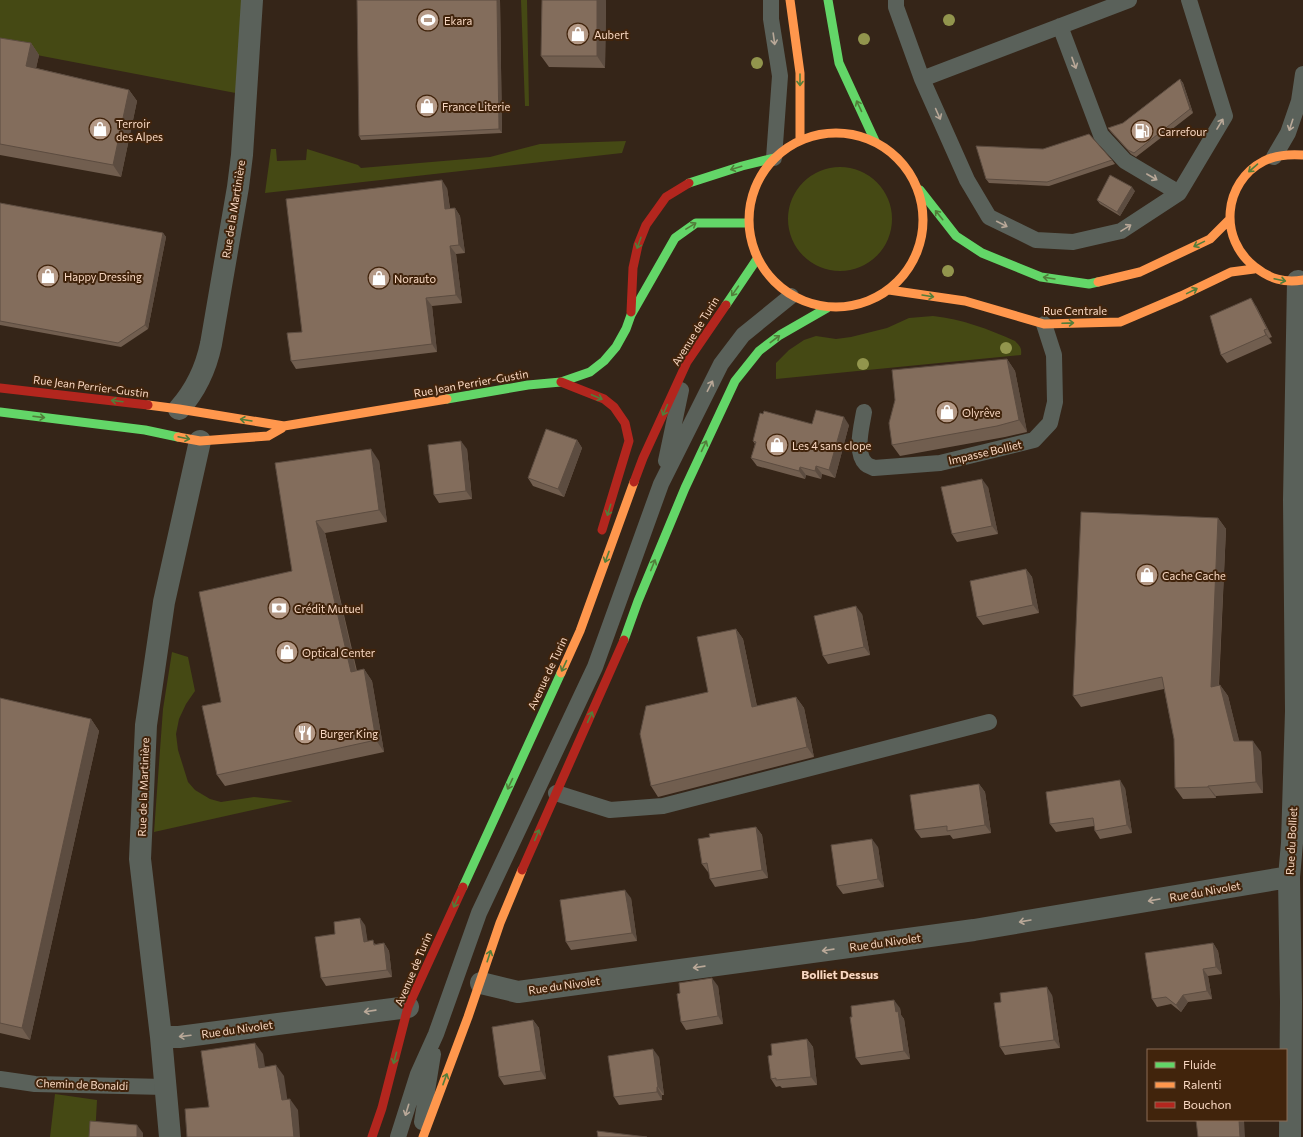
<svg xmlns="http://www.w3.org/2000/svg" width="1303" height="1137" font-family="Commissioner,sans-serif">
	<style>
		.green { fill: #454914 }
		.lines { fill: none; stroke-linecap: round; stroke-linejoin: round }
		.lane { stroke: #5a615a; stroke-width: 16 }
		.street { stroke: #5a615a; stroke-width: 22 }
		.fast { stroke: #63d668; stroke-width: 9 }
		.slow { stroke: #ff974d; stroke-width: 9 }
		.jam { stroke: #b3261e; stroke-width: 9 }
		.tree { fill: #92954d }
		.wall { fill: #715e4f }
		.shaded-wall { fill: #5c4c40 }
		.building { fill: #836d5c; stroke: #5c4c40 }
		.oneway { stroke: #b9a898 }
		.oneway2 { stroke: #527d3a }
		.labels { text-anchor: middle; dominant-baseline: central; stroke-width: 4; stroke-linejoin: round; paint-order: stroke }
		.poi-label { font-size: 11px; fill: #f9d8c2; stroke: #41240c; text-anchor: start }
		.street-label { font-size: 11px; fill: #f9d8c2; stroke: #41240c }
		.neighbourhood-label { font-size: 12px; font-weight: bold; fill: #f9d8c2; stroke: #41240c }
	</style>
	<rect width="100%" height="100%" fill="#352518"/>
	<path class="green" d="M 0,0 L 252,0 L 246,95 L 0,48 Z
		M 521,0 L 527,0 L 529,106 L 525,106 Z
		M 626,141 L 622,153 L 265,193 L 271,149 L 276,149 L 277,161 L 306,160 L 307,149 L 358,165 L 361,168 L 490,157 L 540,144 Z
		M788 219a52 52 0 1 1 104 0a52 52 0 1 1-104 0Z
		M 933,316 C 962,319 988,329 1015,341 C 1020,346 1022,348 1021,355 L 776,379 L 776,363 L 789,350 L 804,340 L 816,336 L 836,339 L 851,337 L 887,328 L 909,318 Z
		M 172,652 L 188,657 L 195,691 L 186,704 L 179,719 L 176,734 L 178,750 L 188,782 L 195,790 L 210,799 L 221,802 L 254,797 L 293,801 L 154,832 L 163,709 Z
		M 55,1094 L 97,1100 L 95,1137 L 50,1137 Z"/>
	<g class="lines">
		<path class="lane" d="M 771,0 L 771,19 L 780,76 L 774,158
			M 896,0 L 896,7 L 922,79 L 967,180 L 989,217 L 1036,240 L 1073,242 L 1121,231 L 1179,193 L 1225,116 L 1189,0
			M 1060,26 L 1101,135 L 1125,161 L 1179,193
			M 922,79 L 1129,0
			M 1274,157 L 1288,133 L 1299,101 L 1303,74
			M 864,412 C 862,425 854,453 866,464 C 868,466 872,467 874,468 L 940,463 L 1034,440 L 1050,423 L 1055,402 L 1054,355 L 1044,324
			M 666,461 L 681,390
			M 556,793 L 610,810 L 663,806 L 989,722
			M 0,1079 L 35,1084 L 165,1087
			M 422,1122 L 433,1054
			M 398,1137 L 418,1074 L 436,1034 L 479,913 L 595,667 L 661,484 L 721,364 L 743,335 L 791,296"/>
		<path class="street" d="M 179,409 C 195,391 206,368 211,344 L 238,187 L 242,155 L 252,0
			M 481,983 L 518,992 L 974,930 L 1289,877
			M 161,1037 L 179,1037 L 408,1007
			M 170,1137 L 161,1037 L 140,859 L 146,725 L 164,602 L 200,441
			M 1290,1137 L 1291,1002 L 1289,877 L 1292,843 L 1296,711 L 1294,500 L 1298,281"/>
		<path class="fast" d="M 828,0 L 839,63 L 875,141
			M 689,183 L 742,166 L 774,158
			M 920,190 L 956,236 L 982,253 L 1041,277 L 1089,284 L 1098,282
			M 726,305 L 757,259
			M 447,399 L 528,385 L 561,382 L 590,372 L 604,361 L 616,347 L 626,329 L 631,315 L 675,238 L 696,223 L 748,223
			M 0,412 L 145,430 L 178,437
			M 624,640 L 638,601 L 685,488 L 735,381 L 759,351 L 780,335 L 827,308
			M 463,887 L 561,673"/>
		<path class="slow" d="M 790,0 L 800,73 L 800,140
			M749 220a87 87 0 1 1 174 0a87 87 0 1 1-174 0Z
			M 1303,155 C 1290,154 1276,155 1264,161 C 1223,182 1218,239 1255,267 C 1270,279 1284,283 1303,280
			M 1098,282 L 1140,272 L 1210,239 L 1229,220
			M 889,290 L 965,301 L 1044,324 L 1120,322 L 1181,296 L 1231,272 L 1254,269
			M 148,405 L 179,409 L 284,426 L 447,399
			M 178,437 L 200,441 L 268,436 L 282,428
			M 561,673 L 580,631 L 634,482
			M 423,1137 L 468,1017 L 500,923 L 522,870"/>
		<path class="jam" d="M 631,312 L 633,268 L 638,245 L 646,225 L 666,197 L 689,183
			M 561,382 L 604,399 L 614,407 L 625,423 L 629,441 L 602,530
			M 0,388 L 148,405
			M 634,482 L 643,458 L 687,362 L 726,305
			M 522,870 L 624,640
			M 372,1137 L 382,1108 L 408,1007 L 463,887"/>
	</g>
	<g class="tree">
		<circle cx="949" cy="20" r="6"/>
		<circle cx="864" cy="39" r="6"/>
		<circle cx="757" cy="63" r="6"/>
		<circle cx="948" cy="271" r="6"/>
		<circle cx="1006" cy="348" r="6"/>
		<circle cx="863" cy="364" r="6"/>
	</g>
	<path class="wall" d="M 500,0 L 502,133 L 361,140 L 359,136 Z
		M 542,0 L 606,0 L 605,68 L 549,67 L 541,56 Z
		M 0,38 L 31,43 L 39,55 L 36,68 L 129,90 L 137,101 L 121,177 L 0,155 Z
		M 1180,79 L 1183,83 L 1193,113 L 1136,157 L 1131,154 L 1111,132 L 1108,128 L 1123,123 Z
		M 1112,160 L 1115,164 L 1049,186 L 989,183 L 986,179 Z
		M 447,188 L 450,208 L 455,208 L 460,216 L 465,253 L 456,254 L 462,303 L 432,306 L 437,352 L 296,369 L 291,361 L 302,332 Z
		M 1135,191 L 1120,216 L 1100,204 L 1097,200 Z
		M 0,203 L 163,233 L 166,237 L 148,329 L 121,347 L 0,325 Z
		M 1256,306 L 1272,337 L 1269,338 L 1272,343 L 1227,363 L 1221,355 Z
		M 1007,359 L 1015,371 L 1027,432 L 1005,437 L 900,456 L 892,445 Z
		M 812,424 L 849,425 L 835,478 L 822,474 L 821,479 L 806,475 L 805,479 L 757,466 L 751,458 L 755,444 L 753,441 Z
		M 577,440 L 582,448 L 564,497 L 533,486 L 528,478 Z
		M 467,449 L 472,499 L 439,503 L 434,495 Z
		M 379,461 L 387,522 L 325,533 L 357,671 L 364,669 L 372,681 L 384,752 L 225,786 L 217,775 L 221,702 L 292,571 L 275,463 Z
		M 988,487 L 998,534 L 957,542 L 952,534 Z
		M 1218,518 L 1226,529 L 1219,685 L 1220,685 L 1228,696 L 1239,741 L 1261,752 L 1263,793 L 1216,796 L 1216,798 L 1183,799 L 1175,788 L 1174,739 L 1164,689 L 1081,707 L 1073,696 Z
		M 1026,569 L 1032,577 L 1039,613 L 983,625 L 977,617 Z
		M 862,614 L 870,655 L 828,664 L 823,656 Z
		M 736,629 L 743,639 L 757,706 L 796,697 L 804,708 L 814,757 L 658,797 L 651,786 L 708,692 Z
		M 0,698 L 91,719 L 99,731 L 30,1040 L 0,1033 Z
		M 979,784 L 985,792 L 991,833 L 953,839 L 950,835 L 921,838 L 915,830 Z
		M 1125,788 L 1132,833 L 1100,839 L 1095,831 L 1094,826 L 1056,832 L 1050,824 Z
		M 756,827 L 762,835 L 768,878 L 715,887 L 710,879 L 709,872 L 708,872 L 702,864 L 710,837 Z
		M 878,847 L 884,887 L 843,894 L 837,886 Z
		M 631,898 L 637,941 L 571,950 L 566,942 Z
		M 365,925 L 367,941 L 376,944 L 384,943 L 389,951 L 392,977 L 326,986 L 321,978 L 335,934 Z
		M 1213,943 L 1218,951 L 1222,974 L 1208,976 L 1212,999 L 1188,1002 L 1181,1012 L 1171,1004 L 1157,1007 L 1152,999 Z
		M 718,986 L 723,1024 L 686,1030 L 681,1022 L 680,993 Z
		M 1052,995 L 1060,1048 L 1005,1055 L 1000,1047 Z
		M 900,1008 L 901,1015 L 904,1019 L 910,1059 L 861,1065 L 856,1058 Z
		M 533,1020 L 539,1028 L 546,1079 L 504,1085 L 499,1077 Z
		M 807,1039 L 813,1047 L 817,1085 L 782,1088 L 780,1086 L 776,1087 L 771,1079 L 772,1055 Z
		M 659,1057 L 664,1095 L 662,1095 L 662,1100 L 619,1105 L 614,1097 Z"/>
	<path class="shaded-wall" d="M 497,0 L 500,0 L 502,133 L 499,129 Z
		M 597,0 L 606,0 L 605,68 L 597,56 Z
		M 31,43 L 39,55 L 34,78 L 26,66 Z
		M 1180,79 L 1183,83 L 1193,113 L 1190,109 Z
		M 129,90 L 137,101 L 121,177 L 113,165 Z
		M 442,180 L 447,188 L 451,217 L 445,209 Z
		M 1132,187 L 1135,191 L 1120,216 L 1117,212 Z
		M 455,208 L 460,216 L 465,253 L 459,245 Z
		M 163,233 L 166,237 L 148,329 L 145,325 Z
		M 450,246 L 456,254 L 462,303 L 456,295 Z
		M 426,298 L 432,306 L 437,352 L 432,344 Z
		M 1251,298 L 1256,306 L 1272,337 L 1267,329 Z
		M 1264,330 L 1269,338 L 1272,343 L 1266,335 Z
		M 1007,359 L 1015,371 L 1027,432 L 1019,420 Z
		M 844,417 L 849,425 L 835,478 L 829,470 Z
		M 577,440 L 582,448 L 564,497 L 558,489 Z
		M 461,441 L 467,449 L 472,499 L 466,491 Z
		M 371,449 L 379,461 L 387,522 L 379,510 Z
		M 816,466 L 822,474 L 821,479 L 815,471 Z
		M 800,467 L 806,475 L 805,479 L 799,471 Z
		M 982,479 L 988,487 L 998,534 L 992,526 Z
		M 1218,518 L 1226,529 L 1218,698 L 1211,687 Z
		M 316,521 L 325,533 L 359,684 L 351,672 Z
		M 1026,569 L 1032,577 L 1039,613 L 1033,605 Z
		M 856,606 L 862,614 L 870,655 L 864,647 Z
		M 736,629 L 743,639 L 759,717 L 752,707 Z
		M 364,669 L 372,681 L 384,752 L 376,740 Z
		M 1220,685 L 1228,696 L 1242,752 L 1234,741 Z
		M 796,697 L 804,708 L 814,757 L 807,747 Z
		M 91,719 L 99,731 L 30,1040 L 22,1028 Z
		M 1253,741 L 1261,752 L 1263,793 L 1256,782 Z
		M 1120,780 L 1125,788 L 1132,833 L 1127,825 Z
		M 979,784 L 985,792 L 991,833 L 985,825 Z
		M 1208,786 L 1216,796 L 1216,798 L 1208,787 Z
		M 756,827 L 762,835 L 768,878 L 762,870 Z
		M 872,839 L 878,847 L 884,887 L 878,879 Z
		M 625,890 L 631,898 L 637,941 L 632,933 Z
		M 360,918 L 365,925 L 369,949 L 364,942 Z
		M 384,943 L 389,951 L 392,977 L 387,970 Z
		M 1213,943 L 1218,951 L 1222,974 L 1216,967 Z
		M 1203,969 L 1208,976 L 1212,999 L 1207,991 Z
		M 712,978 L 718,986 L 723,1024 L 718,1016 Z
		M 1047,987 L 1052,995 L 1060,1048 L 1054,1040 Z
		M 1183,995 L 1188,1002 L 1181,1012 L 1176,1005 Z
		M 894,1000 L 900,1008 L 901,1015 L 904,1019 L 910,1059 L 904,1051 L 896,1012 Z
		M 533,1020 L 539,1028 L 546,1079 L 541,1071 Z
		M 807,1039 L 813,1047 L 817,1085 L 811,1077 Z
		M 255,1043 L 263,1054 L 267,1079 L 259,1068 Z
		M 653,1049 L 659,1057 L 664,1095 L 658,1087 Z
		M 276,1065 L 284,1076 L 289,1111 L 282,1100 Z
		M 657,1087 L 662,1095 L 662,1100 L 657,1092 Z
		M 290,1099 L 298,1110 L 300,1137 L 294,1137 Z
		M 1239,1120 L 1244,1120 L 1245,1137 L 1240,1137 Z
		M 137,1125 L 143,1133 L 143,1137 L 137,1137 Z"/>
	<path class="building" d="M 357,0 L 497,0 L 499,129 L 359,136 Z
		M 542,0 L 597,0 L 597,56 L 541,56 Z
		M 0,38 L 31,43 L 26,66 L 129,90 L 113,165 L 0,144 Z
		M 1180,79 L 1190,109 L 1134,153 L 1128,150 L 1108,128 L 1123,123 Z
		M 1089,134 L 1112,160 L 1047,182 L 986,179 L 976,146 L 1043,149 Z
		M 1110,175 L 1132,187 L 1117,212 L 1097,200 Z
		M 442,180 L 445,209 L 455,208 L 459,245 L 450,246 L 456,295 L 426,298 L 432,344 L 291,361 L 287,333 L 302,332 L 286,199 Z
		M 0,203 L 163,233 L 145,325 L 118,343 L 0,321 Z
		M 1251,298 L 1267,329 L 1264,330 L 1266,335 L 1221,355 L 1210,316 Z
		M 1007,359 L 1019,420 L 997,426 L 892,445 L 889,423 L 895,400 L 892,370 Z
		M 816,410 L 844,417 L 829,470 L 816,466 L 815,471 L 800,467 L 799,471 L 751,458 L 756,442 L 753,441 L 760,413 L 763,414 L 764,411 L 812,424 Z
		M 546,429 L 577,440 L 558,489 L 528,478 Z
		M 461,441 L 466,491 L 434,495 L 428,445 Z
		M 371,449 L 379,510 L 316,521 L 351,672 L 364,669 L 376,740 L 217,775 L 202,706 L 221,702 L 199,592 L 292,571 L 275,463 Z
		M 982,479 L 992,526 L 952,534 L 941,487 Z
		M 1081,512 L 1218,518 L 1211,687 L 1220,685 L 1234,741 L 1253,741 L 1256,782 L 1208,786 L 1208,787 L 1175,788 L 1174,739 L 1162,677 L 1073,696 Z
		M 1026,569 L 1033,605 L 977,617 L 970,581 Z
		M 856,606 L 864,647 L 823,656 L 814,616 Z
		M 736,629 L 752,707 L 796,697 L 807,747 L 651,786 L 640,734 L 646,706 L 708,692 L 697,637 Z
		M 0,698 L 91,719 L 22,1028 L 0,1023 Z
		M 1120,780 L 1127,825 L 1095,831 L 1093,818 L 1050,824 L 1046,792 Z
		M 979,784 L 985,825 L 947,831 L 947,826 L 915,830 L 910,795 Z
		M 756,827 L 762,870 L 710,879 L 707,863 L 702,864 L 698,839 L 710,837 L 709,834 Z
		M 872,839 L 878,879 L 837,886 L 831,845 Z
		M 625,890 L 632,933 L 566,942 L 560,900 Z
		M 360,918 L 364,942 L 373,940 L 374,945 L 384,943 L 387,970 L 321,978 L 315,937 L 335,934 L 334,922 Z
		M 1213,943 L 1216,967 L 1203,969 L 1207,991 L 1183,995 L 1176,1005 L 1166,997 L 1152,999 L 1145,953 Z
		M 712,978 L 718,1016 L 681,1022 L 677,994 L 680,993 L 679,983 Z
		M 1047,987 L 1054,1040 L 1000,1047 L 994,1003 L 1001,1002 L 1000,993 Z
		M 894,1000 L 896,1012 L 898,1011 L 904,1051 L 856,1058 L 850,1017 L 852,1017 L 851,1006 Z
		M 533,1020 L 541,1071 L 499,1077 L 492,1027 Z
		M 807,1039 L 811,1077 L 776,1080 L 776,1078 L 771,1079 L 768,1056 L 772,1055 L 771,1044 Z
		M 255,1043 L 259,1068 L 276,1065 L 282,1100 L 290,1099 L 294,1137 L 187,1137 L 185,1109 L 209,1107 L 201,1051 Z
		M 653,1049 L 658,1087 L 657,1087 L 657,1092 L 614,1097 L 608,1056 Z
		M 1196,1120 L 1239,1120 L 1240,1137 L 1198,1137 Z
		M 90,1121 L 137,1125 L 137,1137 L 89,1137 Z
		M 597,1131 L 647,1137 L 598,1137 Z"/>
	<defs><path id="oneway-shaft" d="M-6 0H5M1.5-3L5.5 0L1.5 3" fill="none" stroke-width="1.6" stroke-linecap="round" stroke-linejoin="round"/></defs>
	<g class="oneway">
		<use href="#oneway-shaft" transform="translate(774 39) rotate(82)"/>
		<use href="#oneway-shaft" transform="translate(1074 63) rotate(70)"/>
		<use href="#oneway-shaft" transform="translate(938 114) rotate(66)"/>
		<use href="#oneway-shaft" transform="translate(1220 124) rotate(-59)"/>
		<use href="#oneway-shaft" transform="translate(1291 125) rotate(108)"/>
		<use href="#oneway-shaft" transform="translate(1152 177) rotate(30)"/>
		<use href="#oneway-shaft" transform="translate(1002 224) rotate(27)"/>
		<use href="#oneway-shaft" transform="translate(1126 228) rotate(-32)"/>
		<use href="#oneway-shaft" transform="translate(710 386) rotate(-63)"/>
		<use href="#oneway-shaft" transform="translate(1154 900) rotate(170)"/>
		<use href="#oneway-shaft" transform="translate(1025 921) rotate(170)"/>
		<use href="#oneway-shaft" transform="translate(828 950) rotate(172)"/>
		<use href="#oneway-shaft" transform="translate(699 967) rotate(172)"/>
		<use href="#oneway-shaft" transform="translate(370 1011) rotate(172)"/>
		<use href="#oneway-shaft" transform="translate(185 1036) rotate(173)"/>
		<use href="#oneway-shaft" transform="translate(407 1110) rotate(107)"/>
	</g>
	<g class="oneway2">
		<use href="#oneway-shaft" transform="translate(800 80) rotate(90)"/>
		<use href="#oneway-shaft" transform="translate(859 106) rotate(-115)"/>
		<use href="#oneway-shaft" transform="translate(736 168) rotate(163)"/>
		<use href="#oneway-shaft" transform="translate(1253 168) rotate(139)"/>
		<use href="#oneway-shaft" transform="translate(939 215) rotate(-129)"/>
		<use href="#oneway-shaft" transform="translate(691 226) rotate(-31)"/>
		<use href="#oneway-shaft" transform="translate(639 243) rotate(109)"/>
		<use href="#oneway-shaft" transform="translate(1199 244) rotate(154)"/>
		<use href="#oneway-shaft" transform="translate(1049 278) rotate(-171)"/>
		<use href="#oneway-shaft" transform="translate(1280 280) rotate(12)"/>
		<use href="#oneway-shaft" transform="translate(735 291) rotate(125)"/>
		<use href="#oneway-shaft" transform="translate(1192 291) rotate(-26)"/>
		<use href="#oneway-shaft" transform="translate(928 296) rotate(9)"/>
		<use href="#oneway-shaft" transform="translate(1068 323) rotate(-2)"/>
		<use href="#oneway-shaft" transform="translate(775 339) rotate(-37)"/>
		<use href="#oneway-shaft" transform="translate(597 397) rotate(23)"/>
		<use href="#oneway-shaft" transform="translate(117 401) rotate(-173)"/>
		<use href="#oneway-shaft" transform="translate(665 410) rotate(114)"/>
		<use href="#oneway-shaft" transform="translate(39 417) rotate(7)"/>
		<use href="#oneway-shaft" transform="translate(246 420) rotate(-171)"/>
		<use href="#oneway-shaft" transform="translate(184 438) rotate(12)"/>
		<use href="#oneway-shaft" transform="translate(704 446) rotate(-65)"/>
		<use href="#oneway-shaft" transform="translate(609 510) rotate(107)"/>
		<use href="#oneway-shaft" transform="translate(607 557) rotate(110)"/>
		<use href="#oneway-shaft" transform="translate(653 565) rotate(-68)"/>
		<use href="#oneway-shaft" transform="translate(564 666) rotate(115)"/>
		<use href="#oneway-shaft" transform="translate(590 717) rotate(-66)"/>
		<use href="#oneway-shaft" transform="translate(510 784) rotate(115)"/>
		<use href="#oneway-shaft" transform="translate(537 835) rotate(-67)"/>
		<use href="#oneway-shaft" transform="translate(456 902) rotate(115)"/>
		<use href="#oneway-shaft" transform="translate(489 956) rotate(-72)"/>
		<use href="#oneway-shaft" transform="translate(395 1058) rotate(105)"/>
		<use href="#oneway-shaft" transform="translate(445 1079) rotate(-70)"/>
	</g>
	<defs>
		<g id="stadium-disc" transform="scale(1.15)"><circle r="9.5" fill="#b49986" stroke="#41240c"/><path d="M0-5a6.5 5 0 1 0 0 10a6.5 5 0 1 0 0-10ZM-3.5-1.8h7v3.6h-7Z" fill="#fff"/></g>
		<g id="shop-disc" transform="scale(1.15)"><circle r="9.5" fill="#b49986" stroke="#41240c"/><path d="M-5-2.5h2.3a2.7 3.5 0 0 1 5.4 0H5L5.5 6h-11ZM-1.5-2.5h3a1.5 2.3 0 0 0-3 0Z" fill="#fff"/></g>
		<g id="fuel-disc" transform="scale(1.15)"><circle r="9.5" fill="#b49986" stroke="#41240c"/><path d="M-5.5-6h7V0h2V4h1.3V-2.5L3-4.5l.8-.8L6-3V5H2.5V1h-1V6h-7ZM-4.2-4.7v3.2H.2V-4.7Z" fill="#fff"/></g>
		<g id="bank-disc" transform="scale(1.15)"><circle r="9.5" fill="#b49986" stroke="#41240c"/><path d="M-6-4H6V4H-6ZM0-2.3a2.3 2.3 0 1 0 0 4.6a2.3 2.3 0 1 0 0-4.6Z" fill="#fff"/></g>
		<g id="restaurant-disc" transform="scale(1.15)"><circle r="9.5" fill="#b49986" stroke="#41240c"/><path d="M-5-6h1v4h1v-4h1v4h1v-4h1v5L-1.5 .5V6h-2V.5L-5-1ZM5-6V6H3V1.5H1.5Q1.5-4 5-6Z" fill="#fff"/></g>
	</defs>
	<g fill-rule="evenodd">
		<use href="#stadium-disc" x="428" y="20"/>
		<use href="#shop-disc" x="578" y="34"/>
		<use href="#shop-disc" x="427" y="106"/>
		<use href="#shop-disc" x="100" y="129"/>
		<use href="#fuel-disc" x="1142" y="131"/>
		<use href="#shop-disc" x="48" y="276"/>
		<use href="#shop-disc" x="379" y="278"/>
		<use href="#shop-disc" x="947" y="412"/>
		<use href="#shop-disc" x="777" y="445"/>
		<use href="#shop-disc" x="1147" y="575"/>
		<use href="#bank-disc" x="279" y="608"/>
		<use href="#shop-disc" x="287" y="652"/>
		<use href="#restaurant-disc" x="305" y="733"/>
	</g>
	<g class="labels">
		<g class="poi-label">
			<text x="444" y="20">Ekara</text>
			<text x="594" y="34">Aubert</text>
			<text x="442" y="106">France Literie</text>
			<text x="116" y="123">Terroir<tspan x="116" dy="13">des Alpes</tspan></text>
			<text x="1158" y="131">Carrefour</text>
			<text x="64" y="276">Happy Dressing</text>
			<text x="394" y="278">Norauto</text>
			<text x="962" y="412">Olyrêve</text>
			<text x="792" y="445">Les 4 sans clope</text>
			<text x="1162" y="575">Cache Cache</text>
			<text x="294" y="608">Crédit Mutuel</text>
			<text x="302" y="652">Optical Center</text>
			<text x="320" y="733">Burger King</text>
		</g>
		<g class="street-label">
			<text transform="translate(233 209) rotate(-81)">Rue de la Martinière</text>
			<text x="1075" y="310">Rue Centrale</text>
			<text transform="translate(695 331) rotate(-58)">Avenue de Turin</text>
			<text transform="translate(471 383) rotate(-10)">Rue Jean Perrier-Gustin</text>
			<text transform="translate(91 386) rotate(7)">Rue Jean Perrier-Gustin</text>
			<text transform="translate(985 452) rotate(-13)">Impasse Bolliet</text>
			<text transform="translate(547 673) rotate(-65)">Avenue de Turin</text>
			<text transform="translate(143 787) rotate(-88)">Rue de la Martinière</text>
			<text transform="translate(1291 841) rotate(-87)">Rue du Bolliet</text>
			<text transform="translate(1205 891) rotate(-10)">Rue du Nivolet</text>
			<text transform="translate(885 942) rotate(-8)">Rue du Nivolet</text>
			<text transform="translate(413 969) rotate(-67)">Avenue de Turin</text>
			<text transform="translate(564 985) rotate(-8)">Rue du Nivolet</text>
			<text transform="translate(237 1029) rotate(-8)">Rue du Nivolet</text>
			<text transform="translate(82 1084) rotate(2)">Chemin de Bonaldi</text>
		</g>
		<g class="neighbourhood-label">
			<text x="840" y="974">Bolliet Dessus</text>
		</g>
	</g>
	<rect x="1147" y="1049" width="140" height="72" fill="#41240c" stroke="#8b6c55"/>
	<rect x="1155" y="1062" width="20" height="6" fill="#63d668" stroke="#8b6c55"/>
	<text x="1183" y="1069" font-size="12" fill="#f9d8c2">Fluide</text>
	<rect x="1155" y="1082" width="20" height="6" fill="#ff974d" stroke="#8b6c55"/>
	<text x="1183" y="1089" font-size="12" fill="#f9d8c2">Ralenti</text>
	<rect x="1155" y="1102" width="20" height="6" fill="#b3261e" stroke="#8b6c55"/>
	<text x="1183" y="1109" font-size="12" fill="#f9d8c2">Bouchon</text>
</svg>
